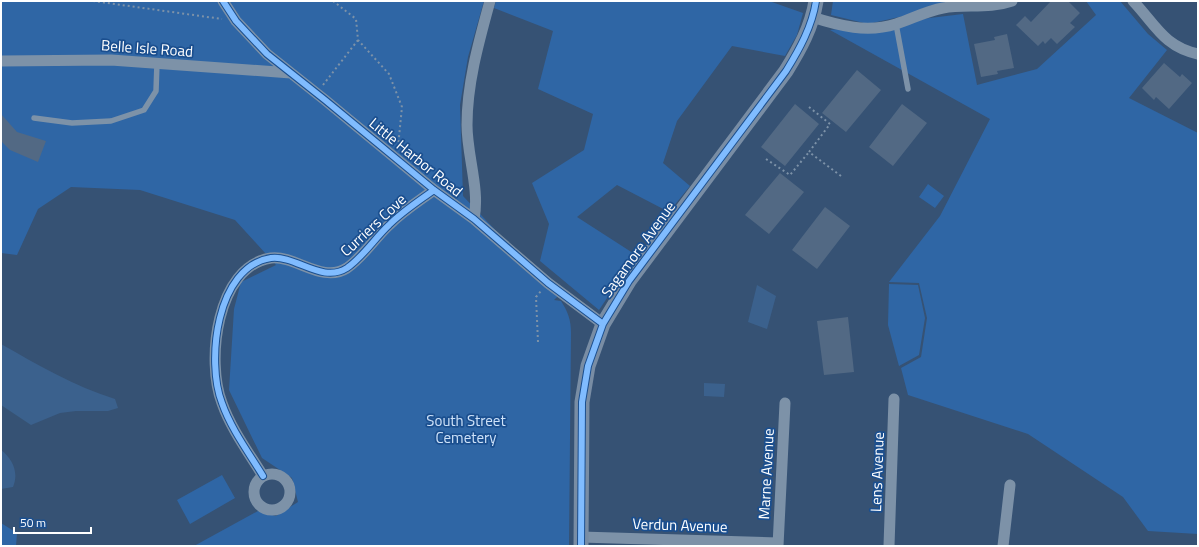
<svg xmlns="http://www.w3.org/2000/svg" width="1199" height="547" font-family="'Titillium Web',sans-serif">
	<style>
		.green { fill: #2f66a5 }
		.water { fill: #3b618d }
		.building { fill: #526984 }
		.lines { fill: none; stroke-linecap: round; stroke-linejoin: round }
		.path { stroke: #7d92a8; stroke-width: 2; stroke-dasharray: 2 3; stroke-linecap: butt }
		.service { stroke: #7d92a8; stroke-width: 5.5 }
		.minor { stroke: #7d92a8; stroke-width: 11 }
		.secondary { stroke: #798da4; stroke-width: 15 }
		.cycleway-casing { stroke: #1b4f8f; stroke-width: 8 }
		.cycleway { stroke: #80bcff; stroke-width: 6 }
		.labels { text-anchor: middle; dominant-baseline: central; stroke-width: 3.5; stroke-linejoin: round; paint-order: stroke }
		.street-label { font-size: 15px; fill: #fff; stroke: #1b4f8f }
		.park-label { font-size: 15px; fill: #cfe3fa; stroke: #1b4f8f }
	</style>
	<rect width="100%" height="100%" fill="#365274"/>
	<path class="green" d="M 1,1 L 484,1 L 468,57 L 460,105 L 463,196 L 558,296 L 554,300 L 561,301 C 568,312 571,320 571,333 L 569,546 L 194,546 L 258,511 L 276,516 L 298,502 L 292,478 L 262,458 L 229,390 L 234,309 L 241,282 L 276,265 L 235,220 L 140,190 L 71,187 L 38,209 L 17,255 L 1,253 Z
		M 496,1 L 769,1 L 803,13 L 797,35 L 785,56 L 732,46 L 677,121 L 663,163 L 690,186 L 669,212 L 617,185 L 577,217 L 636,255 L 599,310 L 540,261 L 549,224 L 532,183 L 584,150 L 593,114 L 538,89 L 553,31 L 494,8 Z
		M 833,1 L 1001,1 L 932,5 L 908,15 L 868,24 L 831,15 Z
		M 1086,1 L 1120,1 L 1148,34 L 1167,50 L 1129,98 L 1198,133 L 1198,534 L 1148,531 L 1123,497 L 1028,434 L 908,395 L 901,368 L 921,357 L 927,318 L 919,283 L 889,282 L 940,216 L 990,119 L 830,30 L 963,14 L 977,85 L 1037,69 L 1096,15 Z
		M 928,184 L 944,196 L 935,208 L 919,197 Z
		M 889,284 L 918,285 L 925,318 L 919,355 L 899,366 L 888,325 Z
		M 222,475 L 235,498 L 190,524 L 177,500 Z
		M 1,523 L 17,533 L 16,546 L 1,546 Z"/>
	<path class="water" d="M 757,285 L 776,296 L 767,329 L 748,322 Z
		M 1,344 C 38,365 74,386 115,399 L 118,408 L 108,411 L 76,411 L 60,413 L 31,425 L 1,405 Z
		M 704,383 L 725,384 L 724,397 L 704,396 Z
		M 1,450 C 13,459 19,473 13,487 L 1,489 Z"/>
	<path class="building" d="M 1051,1 L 1068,1 L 1080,13 L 1070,23 L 1075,27 L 1057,44 L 1051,38 L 1045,44 L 1043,41 L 1038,46 L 1016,25 L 1025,16 L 1031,22 Z
		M 1007,34 L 1014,68 L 997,71 L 998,74 L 981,77 L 974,44 L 995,40 L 994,37 Z
		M 1164,63 L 1180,77 L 1182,74 L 1192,83 L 1169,109 L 1156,97 L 1154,100 L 1142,88 Z
		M 857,70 L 881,90 L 846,132 L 822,113 Z
		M 795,104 L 819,124 L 785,166 L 761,147 Z
		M 902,104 L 927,123 L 893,166 L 869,147 Z
		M 1,114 L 17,132 L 46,141 L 38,162 L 10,150 L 1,141 Z
		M 780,173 L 804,192 L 769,234 L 745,215 Z
		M 825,207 L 850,226 L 817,269 L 792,250 Z
		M 848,317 L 854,372 L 824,375 L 817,321 Z"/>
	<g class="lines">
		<path class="path" d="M 93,1 L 222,19
			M 333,1 L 356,19 L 358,40 L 389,74 L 402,107 L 398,147
			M 323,85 L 358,40
			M 809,107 L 830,124 L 809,152 L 841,176
			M 766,159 L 790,175 L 809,152
			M 538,342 L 536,297 L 541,291"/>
		<path class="service" d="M 896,24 L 908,89
			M 34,118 L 72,123 L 111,121 L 144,110 L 156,91 L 157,63"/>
		<path class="minor" d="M 223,1 L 236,21 L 267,54 L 325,100 L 434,190 L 474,219 L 548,283 L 603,324
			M 1133,1 C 1155,24 1164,47 1198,54
			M 812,17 C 840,26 867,33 896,24 C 912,19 926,11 943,8 C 966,4 989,9 1012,1
			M 1,61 L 111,60 L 291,73
			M 474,219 C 480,189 467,156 467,125 C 467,83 479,41 490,1
			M254 492a18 18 0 1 1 36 0a18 18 0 1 1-36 0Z
			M 263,476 C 249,453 231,429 222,403 C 206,362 216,266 271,258 C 296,255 322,284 347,268 C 363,257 375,238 389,225 C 403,211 419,201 434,190
			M 581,537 L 778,543
			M 778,546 L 785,403
			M 889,546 L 894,399
			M 1003,546 L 1010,485"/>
		<path class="secondary" d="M 581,546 L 582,402 L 588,366 L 603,324 L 629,281 L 786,71 C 799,50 812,27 816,1"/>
		<g class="cycleway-casing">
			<path id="cycleway" d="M 223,1 L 236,21 L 267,54 L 325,100 L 434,190 L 474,219 L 548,283 L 603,324
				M 263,476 C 249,453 231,429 222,403 C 206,362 216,266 271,258 C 296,255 322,284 347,268 C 363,257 375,238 389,225 C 403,211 419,201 434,190
				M 581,546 L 582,402 L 588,366 L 603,324 L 629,281 L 786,71 C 799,50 812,27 816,1"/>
		</g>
		<use href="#cycleway" class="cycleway"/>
	</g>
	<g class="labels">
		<g class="street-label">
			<text transform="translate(147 48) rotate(4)">Belle Isle Road</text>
			<text transform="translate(416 157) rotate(39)">Little Harbor Road</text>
			<text transform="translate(373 225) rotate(-43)">Curriers Cove</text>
			<text transform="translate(638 249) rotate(-54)">Sagamore Avenue</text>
			<text transform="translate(877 472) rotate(-88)">Lens Avenue</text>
			<text transform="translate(766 474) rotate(-87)">Marne Avenue</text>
			<text transform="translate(680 525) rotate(2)">Verdun Avenue</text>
		</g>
		<g class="park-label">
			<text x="466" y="420">South Street<tspan x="466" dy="17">Cemetery</tspan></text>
		</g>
	</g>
	<rect width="1199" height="547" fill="none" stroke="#ffffff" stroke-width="4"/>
	<path d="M14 527v6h77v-6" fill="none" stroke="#ffffff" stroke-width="2"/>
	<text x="20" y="527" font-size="12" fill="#ffffff" stroke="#1b4f8f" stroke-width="3" paint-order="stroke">50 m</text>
</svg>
